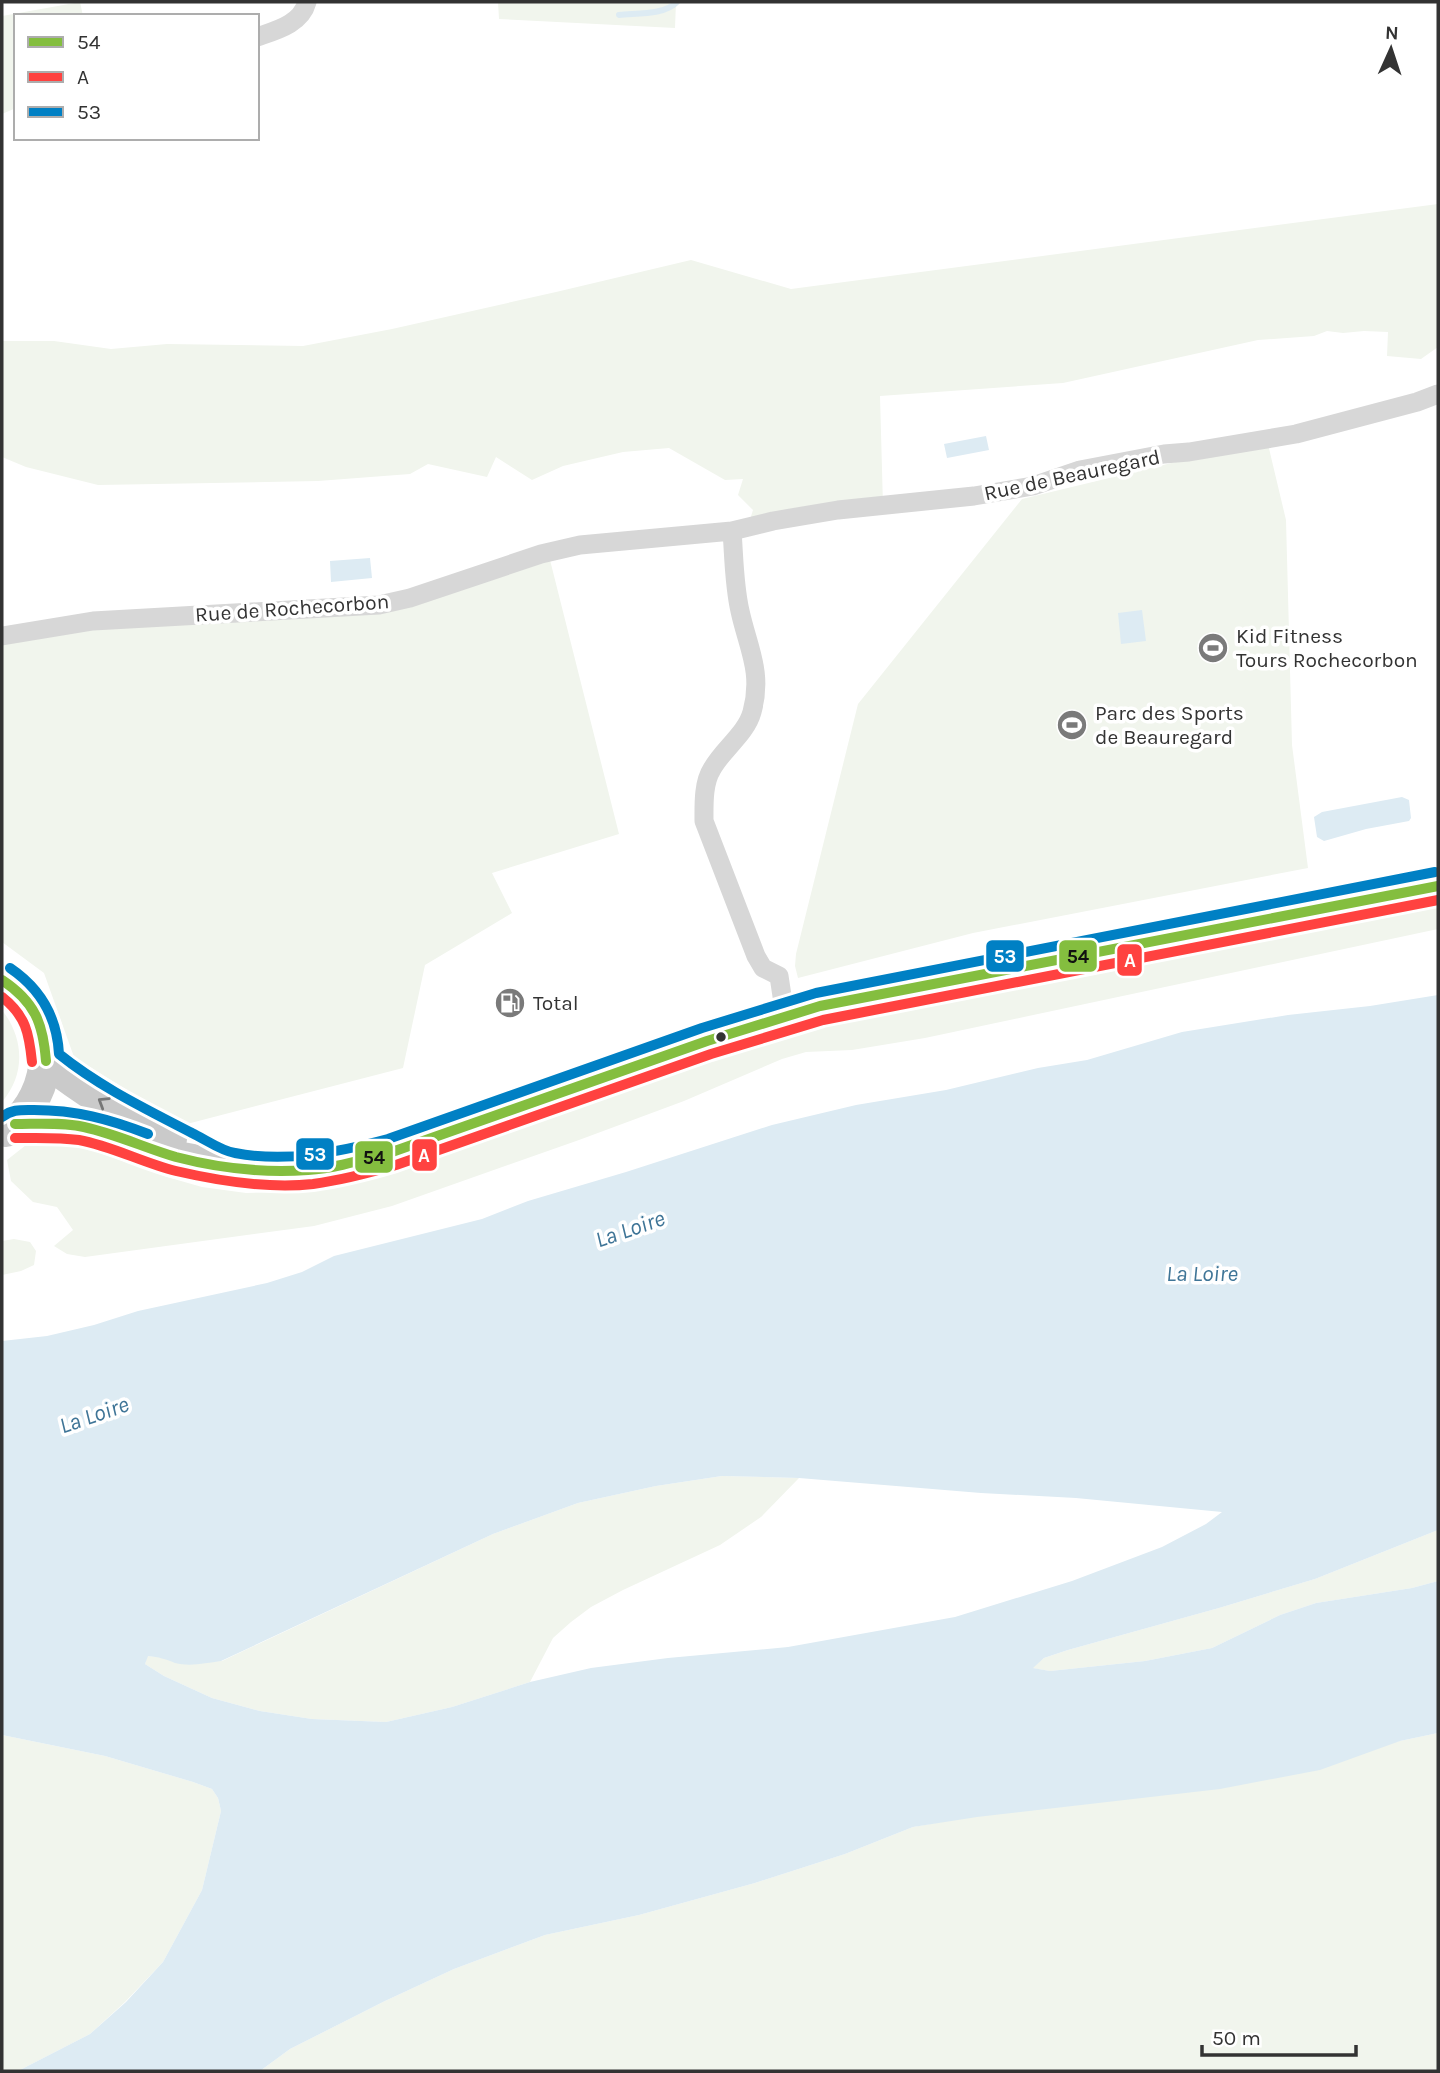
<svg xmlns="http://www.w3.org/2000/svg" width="1440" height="2073" font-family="Karla,sans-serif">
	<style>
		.green { fill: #f1f5ed }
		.water { fill: #ddebf3; fill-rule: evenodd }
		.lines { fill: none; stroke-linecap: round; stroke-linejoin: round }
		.stream { stroke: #ddebf3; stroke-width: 6 }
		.minor { stroke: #d7d7d7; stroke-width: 19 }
		.primary { stroke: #cacaca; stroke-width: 32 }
		.bus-1-casing { stroke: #fff; stroke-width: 16 }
		.bus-2-casing { stroke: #fff; stroke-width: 16 }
		.bus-3-casing { stroke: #fff; stroke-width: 16 }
		.bus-1 { stroke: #84be3f; stroke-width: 10 }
		.bus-2 { stroke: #ff4240; stroke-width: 10 }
		.bus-3 { stroke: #0080c4; stroke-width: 10 }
		.oneway { stroke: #777 }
		.bus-dot { fill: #333; stroke: #fff; stroke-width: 2.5 }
		.labels { text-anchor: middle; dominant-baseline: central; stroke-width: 7; stroke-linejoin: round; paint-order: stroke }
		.street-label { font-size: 21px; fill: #333; stroke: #fff }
		.poi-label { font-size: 21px; fill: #333; stroke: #fff; text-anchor: start }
		.water-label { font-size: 23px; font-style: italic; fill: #3f7597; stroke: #fff }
		.line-badge { stroke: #fff; stroke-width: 2.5 }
		.badge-label { font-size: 19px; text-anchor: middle; font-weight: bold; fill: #fff }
		.pale-badge-label { font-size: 19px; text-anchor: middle; font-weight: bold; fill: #111 }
	</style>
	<rect width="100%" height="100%" fill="#fff"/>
	<path class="green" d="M 80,2 L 83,16 L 16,16 L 16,108 L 2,114 L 2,16 Z
		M 498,2 L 676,2 L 675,28 L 499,19 Z
		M 1438,204 L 1438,347 L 1421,359 L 1387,356 L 1388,332 L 1364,331 L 1343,333 L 1327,331 L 1314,336 L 1258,340 L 1063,383 L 880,396 L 883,506 L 747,529 L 753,510 L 738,495 L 743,479 L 725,480 L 669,448 L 623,452 L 563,466 L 532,480 L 496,457 L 487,477 L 428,464 L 410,474 L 318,481 L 98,485 L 26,467 L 2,457 L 2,341 L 54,341 L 111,349 L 167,344 L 303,346 L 392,329 L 556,292 L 691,260 L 791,289 Z
		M 1267,440 L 1286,520 L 1292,745 L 1308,868 L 973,933 L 798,978 L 795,966 L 796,954 L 858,704 L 1022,499 Z
		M 550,560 L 619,834 L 492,873 L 512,913 L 425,965 L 403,1068 L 183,1125 L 74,1057 L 44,973 L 2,942 L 2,641 L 62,628 L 413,606 Z
		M 1438,898 L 1438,929 L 925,1038 L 852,1050 L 806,1052 L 782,1059 L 684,1101 L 579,1140 L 392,1206 L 314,1226 L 85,1257 L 67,1254 L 54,1246 L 73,1230 L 57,1207 L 33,1202 L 11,1181 L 7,1160 L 26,1145 L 41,1141 L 64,1140 L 167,1177 L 202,1187 L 246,1193 L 307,1191 L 381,1177 L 448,1151 L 822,1019 Z
		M 2,1010 C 24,1038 26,1074 2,1102 Z
		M 14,1239 L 30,1242 L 36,1251 L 34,1265 L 21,1271 L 2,1275 L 2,1241 Z
		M 722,1476 L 799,1478 L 761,1517 L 720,1545 L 623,1590 L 591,1607 L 571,1622 L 553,1638 L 530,1682 L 452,1707 L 386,1722 L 312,1719 L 260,1711 L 212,1698 L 164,1676 L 145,1664 L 147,1656 L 163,1657 L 177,1663 L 222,1661 L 493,1534 L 578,1503 L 656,1486 Z
		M 1438,1530 L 1438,1581 L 1412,1588 L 1316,1603 L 1280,1615 L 1212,1648 L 1145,1661 L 1050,1671 L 1032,1668 L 1044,1658 L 1068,1650 L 1219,1608 L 1315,1579 Z
		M 1438,1733 L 1438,2071 L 260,2071 L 290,2049 L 385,2001 L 454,1969 L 545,1935 L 639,1915 L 755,1883 L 845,1854 L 913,1827 L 1400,1741 Z
		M 2,1735 L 105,1756 L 193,1782 L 212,1789 L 218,1798 L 221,1811 L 202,1890 L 163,1962 L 125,2002 L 90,2034 L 18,2071 L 2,2071 Z"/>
	<path class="water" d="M 986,436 L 989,450 L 947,458 L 944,444 Z
		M 370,558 L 372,578 L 331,582 L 330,561 Z
		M 1142,610 L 1146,641 L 1121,644 L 1118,613 Z
		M 1402,797 L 1409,800 L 1411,818 L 1409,821 L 1366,829 L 1324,841 L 1317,837 L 1314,817 L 1322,812 Z
		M 1438,995 L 1438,1530 L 1315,1579 L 1219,1608 L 1068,1650 L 1044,1658 L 1033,1668 L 1050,1671 L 1145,1661 L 1212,1648 L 1280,1615 L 1316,1603 L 1412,1588 L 1438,1581 L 1438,1733 L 1400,1741 L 1320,1770 L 1220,1789 L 977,1817 L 913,1827 L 845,1854 L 755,1883 L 639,1915 L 545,1935 L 454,1969 L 385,2001 L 290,2049 L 260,2071 L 18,2071 L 90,2034 L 126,2002 L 163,1962 L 202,1890 L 221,1811 L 218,1798 L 212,1789 L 193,1782 L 105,1756 L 2,1735 L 2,1341 L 47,1336 L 94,1325 L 138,1311 L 267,1283 L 302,1272 L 334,1256 L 482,1219 L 528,1201 L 626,1172 L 772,1125 L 856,1105 L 946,1090 L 1038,1068 L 1087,1060 L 1182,1032 L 1288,1015 L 1370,1006 ZM 722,1476 L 799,1478 L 981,1493 L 1076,1498 L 1222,1512 L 1206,1524 L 1162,1547 L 1072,1581 L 955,1617 L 788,1647 L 668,1658 L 591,1668 L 530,1682 L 452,1707 L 386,1722 L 312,1719 L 260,1711 L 212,1698 L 164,1676 L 145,1664 L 148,1656 C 159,1657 165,1659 175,1663 C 190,1667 206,1663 221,1661 L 493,1534 L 578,1503 L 656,1486 Z"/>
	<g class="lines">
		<path class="stream" d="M 619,15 C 637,13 665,15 677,2"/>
		<path class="minor" d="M 257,37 C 277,30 301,24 307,2
			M 732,531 C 734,557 734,585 740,611 C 748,648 763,672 752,712 C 746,734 723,749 712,769 C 703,783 704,805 704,821 L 756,956 L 763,968 L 779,976 L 785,1016
			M 2,636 L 93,621 L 379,605 L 410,598 L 541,554 L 580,545 L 732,531 L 773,521 L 838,510 L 974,496 L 1033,486 L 1080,470 L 1164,454 L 1189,452 L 1296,434 L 1417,402 L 1438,394"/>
		<path class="primary" d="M 2,980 C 59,1013 58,1093 6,1131
			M 46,1061 C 85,1092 126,1117 171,1139
			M 15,1124 L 62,1124 L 84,1127 L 112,1135 L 177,1157 L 229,1167 L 266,1170 L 309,1170 L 347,1164 L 392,1152 L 475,1124 L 707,1041 L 820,1006 L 1438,886"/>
		<g class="bus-1-casing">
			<path id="bus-1" d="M 2,980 C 35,1002 43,1023 46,1061
				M 15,1124 C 38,1124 62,1122 84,1127 C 116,1134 145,1148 176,1157 C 218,1168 265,1173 308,1170 C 337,1168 365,1159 392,1152 L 707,1041 L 820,1006 L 1438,886"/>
		</g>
		<g class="bus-2-casing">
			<path id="bus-2" d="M 2,997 C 26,1016 29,1033 32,1062
				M 15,1138 C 36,1138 58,1137 79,1140 C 112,1146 143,1163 176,1171 C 219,1181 268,1189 313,1184 C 342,1180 369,1173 396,1165 L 711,1054 L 823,1020 L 1438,900"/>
		</g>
		<g class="bus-3-casing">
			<path id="bus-3" d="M 10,968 C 41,989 57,1017 59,1054 C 100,1087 146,1109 192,1133 C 205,1139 221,1151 235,1153 C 287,1163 339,1152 388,1139 L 702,1028 L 816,993 L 1435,872
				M 2,1117 C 12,1109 21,1110 34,1110 C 76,1110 109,1119 148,1134"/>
		</g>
		<use href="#bus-1" class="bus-1"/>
		<use href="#bus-2" class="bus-2"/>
		<use href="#bus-3" class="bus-3"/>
	</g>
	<defs><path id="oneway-chevron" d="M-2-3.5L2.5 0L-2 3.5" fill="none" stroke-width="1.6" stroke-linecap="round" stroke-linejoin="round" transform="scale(1.75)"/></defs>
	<use class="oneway" href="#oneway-chevron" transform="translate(103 1102) rotate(-148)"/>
	<defs>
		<g id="stadium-disc" transform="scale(1.575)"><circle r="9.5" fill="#7a7a7a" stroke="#fff"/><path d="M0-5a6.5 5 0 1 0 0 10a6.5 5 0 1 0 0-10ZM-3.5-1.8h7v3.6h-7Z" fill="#fff"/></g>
		<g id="fuel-disc" transform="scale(1.575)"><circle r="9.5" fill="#7a7a7a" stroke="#fff"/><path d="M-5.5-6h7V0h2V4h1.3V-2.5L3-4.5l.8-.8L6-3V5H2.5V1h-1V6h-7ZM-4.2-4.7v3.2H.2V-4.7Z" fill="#fff"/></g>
	</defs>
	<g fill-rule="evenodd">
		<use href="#stadium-disc" x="1213" y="648"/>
		<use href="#stadium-disc" x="1072" y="725"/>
		<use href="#fuel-disc" x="510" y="1003"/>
	</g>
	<circle class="bus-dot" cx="721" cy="1037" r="6"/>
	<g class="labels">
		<g class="street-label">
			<text transform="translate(1072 475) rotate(-12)">Rue de Beauregard</text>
			<text transform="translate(292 608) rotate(-4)">Rue de Rochecorbon</text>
		</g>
		<g class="poi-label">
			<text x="1236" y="636">Kid Fitness<tspan x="1236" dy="24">Tours Rochecorbon</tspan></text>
			<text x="1095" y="713">Parc des Sports<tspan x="1095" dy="24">de Beauregard</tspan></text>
			<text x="533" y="1003">Total</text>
		</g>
		<g class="water-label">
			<text transform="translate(630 1229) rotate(-19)">La Loire</text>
			<text x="1202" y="1273">La Loire</text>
			<text transform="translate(94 1415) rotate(-19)">La Loire</text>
		</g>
	</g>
	<g class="line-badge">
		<rect x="1058" y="939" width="40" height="34" rx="7" fill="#84be3f"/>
		<rect x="985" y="939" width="40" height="34" rx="7" fill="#0080c4"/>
		<rect x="1116" y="943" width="27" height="34" rx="7" fill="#ff4240"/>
		<rect x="295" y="1137" width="40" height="34" rx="7" fill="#0080c4"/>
		<rect x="411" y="1138" width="27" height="34" rx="7" fill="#ff4240"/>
		<rect x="354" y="1140" width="40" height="34" rx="7" fill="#84be3f"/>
	</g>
	<g class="badge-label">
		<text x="1005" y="963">53</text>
		<text x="1130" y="967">A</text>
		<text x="315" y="1161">53</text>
		<text x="424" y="1162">A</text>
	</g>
	<g class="pale-badge-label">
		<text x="1078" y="963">54</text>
		<text x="374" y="1164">54</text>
	</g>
	<rect width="1440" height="2073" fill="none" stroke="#333333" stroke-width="7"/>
	<rect x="14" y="14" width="245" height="126" fill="#ffffff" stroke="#adadad" stroke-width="2"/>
	<rect x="28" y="37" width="35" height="10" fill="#84be3f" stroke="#adadad" stroke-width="2"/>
	<text x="77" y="49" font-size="21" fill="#333333">54</text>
	<rect x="28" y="72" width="35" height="10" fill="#ff4240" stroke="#adadad" stroke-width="2"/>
	<text x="77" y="84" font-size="21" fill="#333333">A</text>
	<rect x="28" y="107" width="35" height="10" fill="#0080c4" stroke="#adadad" stroke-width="2"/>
	<text x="77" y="119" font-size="21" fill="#333333">53</text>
	<g transform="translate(1391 49) rotate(3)" stroke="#ffffff" stroke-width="5" paint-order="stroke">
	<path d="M0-5L12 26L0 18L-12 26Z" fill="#333333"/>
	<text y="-10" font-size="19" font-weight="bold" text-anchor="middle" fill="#333333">N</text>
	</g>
	<path d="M1202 2045v10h154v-10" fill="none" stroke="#333333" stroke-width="3.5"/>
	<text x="1212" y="2045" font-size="21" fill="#333333" stroke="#ffffff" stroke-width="5" paint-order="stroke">50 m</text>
</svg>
